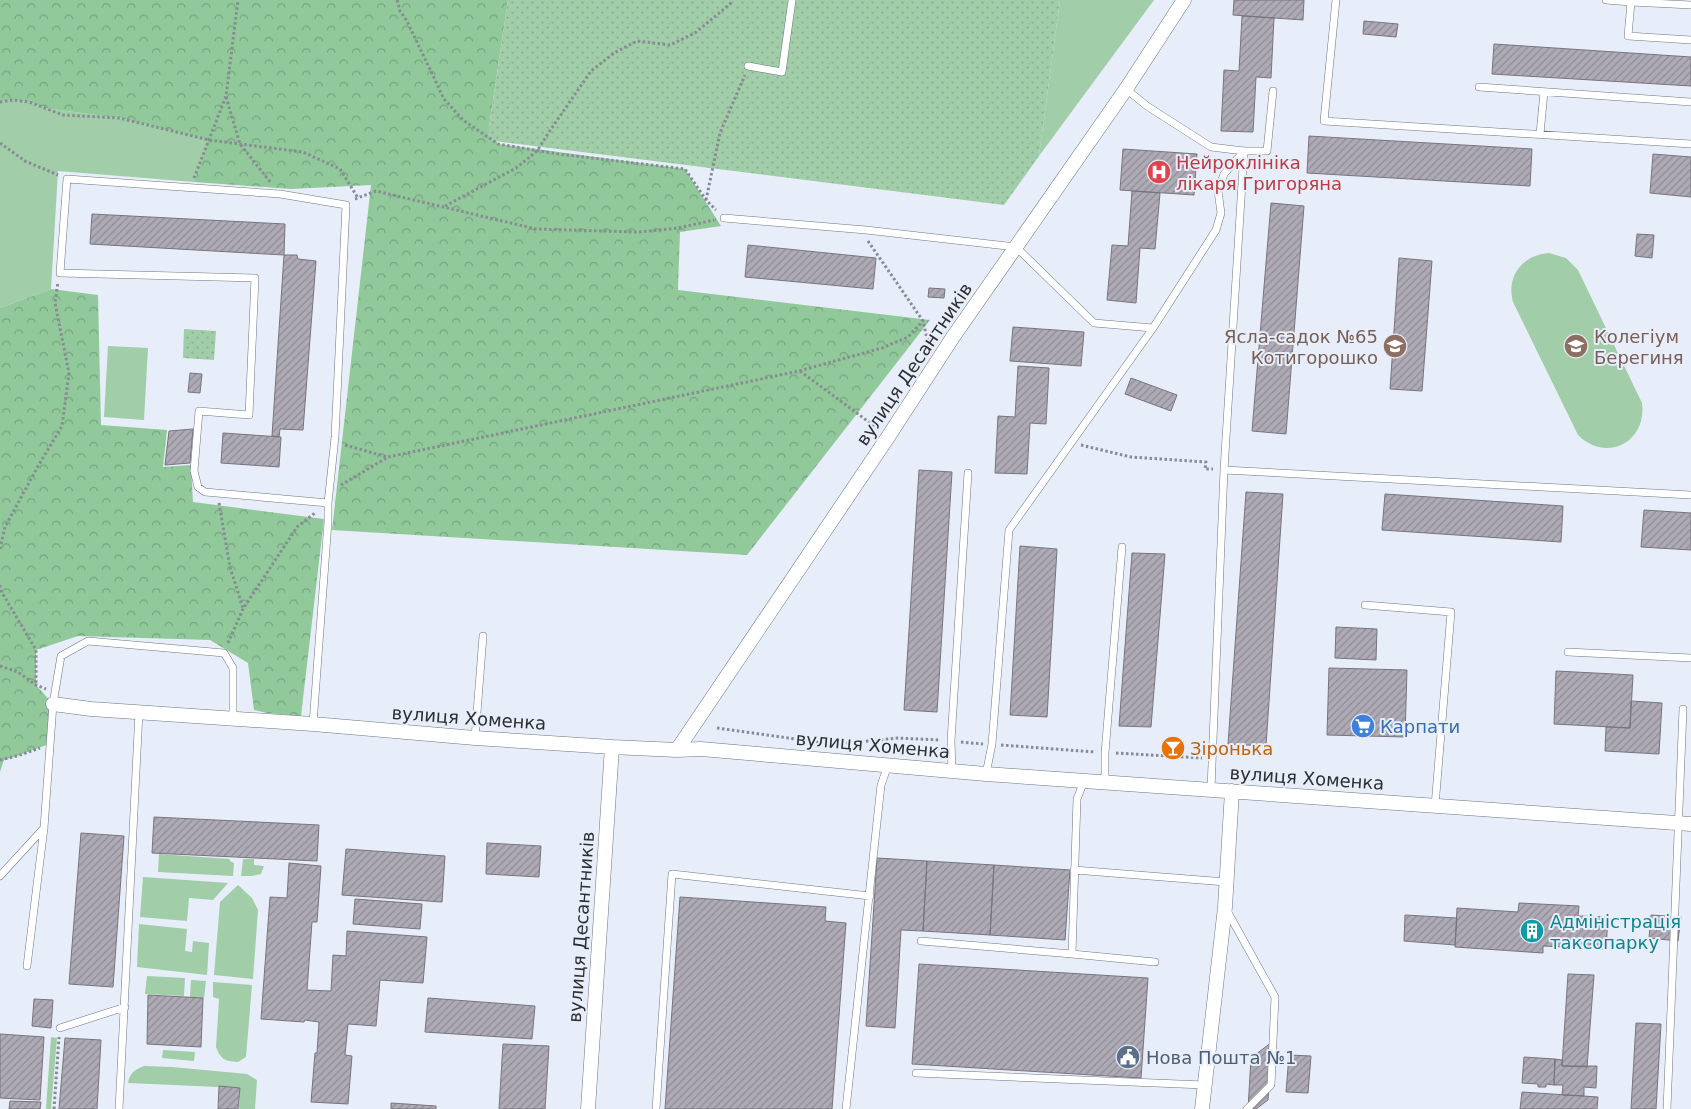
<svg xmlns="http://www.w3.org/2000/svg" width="1691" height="1109" font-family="'DejaVu Sans',sans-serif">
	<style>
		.grass { fill: #a1cda8 }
		.forest { fill: url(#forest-crowns) }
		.park { fill: url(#park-dots) }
		.building { fill: url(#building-hatch); stroke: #78747e }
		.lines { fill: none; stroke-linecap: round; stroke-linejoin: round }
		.service-casing { stroke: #6e757e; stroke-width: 8 }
		.minor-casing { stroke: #6e757e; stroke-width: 15 }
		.path { stroke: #878b93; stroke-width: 3; stroke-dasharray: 2.5 2.5; stroke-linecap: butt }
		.service { stroke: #fff; stroke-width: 7 }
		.minor { stroke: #fff; stroke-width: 14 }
		.labels { text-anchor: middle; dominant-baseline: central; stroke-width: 4; stroke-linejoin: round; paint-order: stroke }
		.health-label { font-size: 18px; fill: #be3a42; stroke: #e7eef9; text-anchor: start }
		.education-label { font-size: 18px; fill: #785e54; stroke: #e7eef9; text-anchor: end }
		.street-label { font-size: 18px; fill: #2c2e32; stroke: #e7eef9 }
		.shop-label { font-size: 18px; fill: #366cbe; stroke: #e7eef9; text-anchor: start }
		.food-label { font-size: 18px; fill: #c56008; stroke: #e7eef9; text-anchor: start }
		.culture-label { font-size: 18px; fill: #0d838f; stroke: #e7eef9; text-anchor: start }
		.service-label { font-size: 18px; fill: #4e5e75; stroke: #e7eef9; text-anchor: start }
	</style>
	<defs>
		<pattern id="forest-crowns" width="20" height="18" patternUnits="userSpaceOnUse" patternTransform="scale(1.25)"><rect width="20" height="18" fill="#91c99b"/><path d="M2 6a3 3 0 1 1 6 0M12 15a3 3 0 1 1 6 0" fill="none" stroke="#77a47f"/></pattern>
		<pattern id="park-dots" width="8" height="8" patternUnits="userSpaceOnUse" patternTransform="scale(1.25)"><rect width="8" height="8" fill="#a1cda8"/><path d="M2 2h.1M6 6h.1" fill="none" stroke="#8bb091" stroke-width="1.8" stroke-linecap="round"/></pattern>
		<pattern id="building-hatch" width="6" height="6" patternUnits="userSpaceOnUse" patternTransform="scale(1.25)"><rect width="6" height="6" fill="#afabb6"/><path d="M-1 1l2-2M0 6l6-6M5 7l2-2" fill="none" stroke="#8f8c95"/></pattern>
	</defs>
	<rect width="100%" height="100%" fill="#e7eef9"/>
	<path class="grass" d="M 1060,0 L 1154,0 L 1039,156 Z
		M 13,100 L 29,102 L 45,108 L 119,118 L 209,140 L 194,182 L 58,171 L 51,289 L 0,308 L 0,102 Z
		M 1549,253 L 1566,258 L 1578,270 L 1642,403 C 1647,443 1606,463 1578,435 L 1513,302 C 1506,276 1522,255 1549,253 Z
		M 108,346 L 148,348 L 144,420 L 104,417 Z
		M 159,854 L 230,859 L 230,861 L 234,863 L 233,876 L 158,872 Z
		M 243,859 L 254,859 L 254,865 L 264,866 L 261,874 L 252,876 L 241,876 Z
		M 143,877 L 228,883 L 213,900 L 189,898 L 187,921 L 140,917 Z
		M 238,885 L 252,898 L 258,910 L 253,979 L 214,975 L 220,902 Z
		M 139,924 L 187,929 L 185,951 L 192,952 L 193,941 L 209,943 L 207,975 L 137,967 Z
		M 147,976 L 185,978 L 184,996 L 145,994 Z
		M 191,980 L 206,981 L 204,998 L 190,997 Z
		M 213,982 L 252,985 L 246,1057 L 238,1062 C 225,1061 221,1060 216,1047 L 219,999 L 213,997 Z
		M 51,1037 L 57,1038 L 51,1109 L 46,1109 Z
		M 163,1050 L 195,1052 L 194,1061 L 162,1058 Z
		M 144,1066 L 172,1067 L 247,1074 L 257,1080 L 255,1109 L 239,1109 L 240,1088 L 128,1083 C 130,1073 134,1070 144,1066 Z"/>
	<path class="forest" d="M 0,0 L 508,0 L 489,127 L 498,144 L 685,169 L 721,226 L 680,232 L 678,290 L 930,320 L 747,555 L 332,530 L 371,185 L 291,189 L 194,182 L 208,140 L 119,118 L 45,108 L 29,102 L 13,100 L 0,102 Z
		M 51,289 L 98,295 L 101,425 L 167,430 L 163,467 L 191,465 L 193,502 L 324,519 L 301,716 L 267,713 L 254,710 L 248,663 L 210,640 L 78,636 L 36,650 L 36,685 L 53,704 L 49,744 L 17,756 L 4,760 L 0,772 L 0,308 Z"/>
	<path class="park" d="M 508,0 L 1060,0 L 1039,156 L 1004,205 L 487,140 Z
		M 184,329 L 216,331 L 214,360 L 183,358 Z"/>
	<path class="building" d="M 1234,0 L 1304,0 L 1303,20 L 1233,15 Z
		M 1242,16 L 1274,18 L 1271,78 L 1256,77 L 1253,132 L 1221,131 L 1224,70 L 1239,71 Z
		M 1364,21 L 1398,24 L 1396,37 L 1363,34 Z
		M 1494,44 L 1691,57 L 1691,86 L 1492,74 Z
		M 1309,136 L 1532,149 L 1530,186 L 1307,173 Z
		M 1123,149 L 1197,154 L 1194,195 L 1120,190 Z
		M 1653,154 L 1691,157 L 1691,197 L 1650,193 Z
		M 1132,191 L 1160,193 L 1155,249 L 1140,248 L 1136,303 L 1107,300 L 1112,245 L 1128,246 Z
		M 1271,203 L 1304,206 L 1286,434 L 1252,431 Z
		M 92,214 L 285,224 L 284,255 L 90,244 Z
		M 1637,234 L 1654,235 L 1652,258 L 1635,256 Z
		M 748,245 L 876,258 L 873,289 L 745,277 Z
		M 284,255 L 297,255 L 298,259 L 316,261 L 303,430 L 280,429 L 279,437 L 272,436 Z
		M 1399,258 L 1432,261 L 1422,391 L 1390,389 Z
		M 929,288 L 945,289 L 944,298 L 928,297 Z
		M 1013,327 L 1084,332 L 1081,366 L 1010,361 Z
		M 1018,366 L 1049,368 L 1046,424 L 1030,423 L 1027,474 L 995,473 L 998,416 L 1015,417 Z
		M 190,373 L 202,374 L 200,393 L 188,392 Z
		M 1131,378 L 1177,395 L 1171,411 L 1125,394 Z
		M 193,429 L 190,463 L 165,465 L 169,431 Z
		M 223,433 L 281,437 L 279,467 L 221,463 Z
		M 919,470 L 952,472 L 937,712 L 904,710 Z
		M 1246,492 L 1283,494 L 1266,746 L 1228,744 Z
		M 1385,494 L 1563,506 L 1561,542 L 1382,530 Z
		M 1644,510 L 1691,513 L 1691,550 L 1641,547 Z
		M 1020,546 L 1057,549 L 1047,717 L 1010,715 Z
		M 1132,553 L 1165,554 L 1151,727 L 1119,726 Z
		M 1336,627 L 1377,629 L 1376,660 L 1335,658 Z
		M 1329,668 L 1407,670 L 1405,737 L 1327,735 Z
		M 1556,671 L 1633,675 L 1630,728 L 1554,724 Z
		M 1631,701 L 1662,703 L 1659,754 L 1605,751 L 1606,727 L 1630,728 Z
		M 154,817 L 319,825 L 317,861 L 152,853 Z
		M 81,833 L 124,836 L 113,987 L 69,984 Z
		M 487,843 L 541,846 L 539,877 L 486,874 Z
		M 346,849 L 445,856 L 442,902 L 342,895 Z
		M 877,858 L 927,861 L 923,931 L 901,930 L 895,1028 L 866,1026 Z
		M 927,861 L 994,865 L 990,935 L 923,931 Z
		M 289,863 L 321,866 L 317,922 L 312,922 L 307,990 L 331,991 L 333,955 L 346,956 L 347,931 L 427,937 L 423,983 L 380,980 L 376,1026 L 348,1024 L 345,1055 L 352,1056 L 348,1104 L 311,1102 L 315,1053 L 317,1053 L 319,1022 L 305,1020 L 304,1022 L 261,1019 L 270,897 L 287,898 Z
		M 994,865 L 1070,870 L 1065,940 L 990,935 Z
		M 680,897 L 826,907 L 825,921 L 846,923 L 832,1109 L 665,1109 Z
		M 355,899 L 422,904 L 420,929 L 353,924 Z
		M 1519,903 L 1579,906 L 1578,916 L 1608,917 L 1606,949 L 1543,946 L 1543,953 L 1455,947 L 1457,908 L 1518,912 Z
		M 1405,915 L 1457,918 L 1455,945 L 1404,941 Z
		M 1651,915 L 1681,917 L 1678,941 L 1649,938 Z
		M 919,964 L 1148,978 L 1141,1078 L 912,1064 Z
		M 1568,974 L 1594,975 L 1587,1067 L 1562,1066 Z
		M 148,995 L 203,998 L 201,1047 L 147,1044 Z
		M 428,998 L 535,1006 L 532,1039 L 425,1032 Z
		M 34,999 L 53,1000 L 51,1028 L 32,1026 Z
		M 1636,1023 L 1661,1024 L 1656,1109 L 1631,1109 Z
		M 0,1034 L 44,1037 L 40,1100 L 0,1098 Z
		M 65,1038 L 101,1040 L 97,1109 L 59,1109 Z
		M 1272,1042 L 1268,1100 L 1256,1109 L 1248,1109 L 1251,1058 Z
		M 503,1044 L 549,1046 L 545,1109 L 499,1109 Z
		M 1289,1055 L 1311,1056 L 1308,1093 L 1286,1092 Z
		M 1524,1057 L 1555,1059 L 1554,1085 L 1546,1084 L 1546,1087 L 1538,1087 L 1538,1084 L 1522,1083 Z
		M 1555,1059 L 1562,1060 L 1562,1066 L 1597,1066 L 1596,1088 L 1584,1087 L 1584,1096 L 1562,1095 L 1563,1085 L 1554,1085 Z
		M 219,1086 L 240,1088 L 238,1109 L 218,1109 Z
		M 1522,1092 L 1598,1097 L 1597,1109 L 1520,1109 Z
		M 10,1101 L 41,1102 L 40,1109 L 9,1109 Z
		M 391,1103 L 436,1106 L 436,1109 L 391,1109 Z"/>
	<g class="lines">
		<g class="service-casing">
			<path id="service" d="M 1336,0 L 1324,121 L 1691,144
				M 1606,0 L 1631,2 L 1628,36 L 1691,40
				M 1631,0 L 1631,2 L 1691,5
				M 748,66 L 782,72 L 792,0
				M 1479,87 L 1691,102
				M 1126,89 L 1147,106 L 1211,147 L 1244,151 L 1267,151 L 1273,91
				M 1540,134 L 1544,92
				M 724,218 L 866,230 L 1016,247 L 1094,323 L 1153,328 L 1216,230 L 1221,213 L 1218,191 L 1224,174 L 1244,151
				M 1224,470 L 1691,495
				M 1365,605 L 1451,612 L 1435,806
				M 1568,652 L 1691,658
				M 313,724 L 328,522 L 328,503 L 335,437 L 346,205 L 280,194 L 67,179 L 60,273 L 255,278 L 249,415 L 199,411 L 194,471 L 198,487 L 205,492 L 328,503
				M 475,738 L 483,636
				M 952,770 L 951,741 L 968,473
				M 986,774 L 992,744 L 1009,530 L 1153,328
				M 1105,781 L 1105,753 L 1122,547
				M 1211,789 L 1224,470 L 1244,151
				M 1074,870 L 1226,882
				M 0,876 L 44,828
				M 1226,909 L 1275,997 L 1271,1085 L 1247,1109
				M 921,941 L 1072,954 L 1077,799 L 1084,781
				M 1072,954 L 1155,962
				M 27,966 L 44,828 L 53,704 L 61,656 L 88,641 L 224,653 L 233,668 L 233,719
				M 60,1028 L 125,1007
				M 916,1073 L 1204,1085
				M 119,1109 L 139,712
				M 656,1109 L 672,874 L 870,896
				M 846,1109 L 881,785 L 888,765
				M 1667,1109 L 1683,709"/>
		</g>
		<g class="minor-casing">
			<path id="minor" d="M 53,704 L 91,709 L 313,724 L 475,738 L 612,747 L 677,750 L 701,749 L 986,774 L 1691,824
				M 677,750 L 888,437 L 953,337 L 1126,89 L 1184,0
				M 588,1109 L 612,747
				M 1202,1109 L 1225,907 L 1232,791"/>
		</g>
		<path class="path" d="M 397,0 L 400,11 L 407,21 L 444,99 L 463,120 L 498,144 L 558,154 L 685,169 L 706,200 L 716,210
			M 226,97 L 240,144 L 271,183
			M 0,102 L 13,100 L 29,102 L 63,115 L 119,118 L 209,140 L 303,152 L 340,169 L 358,198
			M 0,143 L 25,161 L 58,175
			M 194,178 L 226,96 L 238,0
			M 355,199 L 376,191 L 536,229 L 638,232 L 678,228 L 714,220
			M 706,200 L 720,133 L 745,75
			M 445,206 L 516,168 L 537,151 L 549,132 L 591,71 L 614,53 L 637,41 L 670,45 L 695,33 L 730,4 L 732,0
			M 868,241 L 923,321 L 929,347
			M 800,371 L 877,428
			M 345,445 L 387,457
			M 1081,445 L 1131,457 L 1206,462 L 1205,469 L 1213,469
			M 341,485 L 388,457 L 799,371 L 882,348 L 908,337 L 923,321
			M 219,503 L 230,567 L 243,608
			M 0,549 L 5,527 L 37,468 L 62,426 L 69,373 L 55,303 L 58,282
			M 0,585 L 1,591 L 36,650 L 36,685
			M 228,643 L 243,609 L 297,527 L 315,513
			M 0,666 L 18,672 L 36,685 L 46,689
			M 717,728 L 824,743 L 849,743 L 897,738 L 940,740
			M 961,742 L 983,744
			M 1001,745 L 1095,752
			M 1116,753 L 1202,758
			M 0,760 L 17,756 L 40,748
			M 54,1109 L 59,1037"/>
		<use href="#service" class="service"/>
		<use href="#minor" class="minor"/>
	</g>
	<defs>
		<g id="hospital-disc" transform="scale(1.25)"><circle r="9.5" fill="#e0444e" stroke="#e7eef9"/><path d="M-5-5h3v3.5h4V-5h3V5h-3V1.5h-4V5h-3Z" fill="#fff"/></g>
		<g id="school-disc" transform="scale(1.25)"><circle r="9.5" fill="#8d6e63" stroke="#e7eef9"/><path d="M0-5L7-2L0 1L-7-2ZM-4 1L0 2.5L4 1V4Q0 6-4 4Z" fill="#fff"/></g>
		<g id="supermarket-disc" transform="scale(1.25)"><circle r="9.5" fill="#3f7fe0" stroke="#e7eef9"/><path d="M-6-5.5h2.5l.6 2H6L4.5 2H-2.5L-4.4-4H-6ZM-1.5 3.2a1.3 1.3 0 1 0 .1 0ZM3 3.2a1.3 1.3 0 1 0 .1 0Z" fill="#fff"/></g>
		<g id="bar-disc" transform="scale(1.25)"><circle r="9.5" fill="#e8710a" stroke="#e7eef9"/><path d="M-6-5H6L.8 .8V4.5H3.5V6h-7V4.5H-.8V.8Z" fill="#fff"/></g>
		<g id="building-disc" transform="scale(1.25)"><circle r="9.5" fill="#0f9aa8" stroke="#e7eef9"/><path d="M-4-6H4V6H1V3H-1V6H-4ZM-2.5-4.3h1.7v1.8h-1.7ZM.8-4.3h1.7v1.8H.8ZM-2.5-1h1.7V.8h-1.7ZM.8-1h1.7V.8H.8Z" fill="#fff"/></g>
		<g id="civic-disc" transform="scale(1.25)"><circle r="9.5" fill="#5c6f8a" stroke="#e7eef9"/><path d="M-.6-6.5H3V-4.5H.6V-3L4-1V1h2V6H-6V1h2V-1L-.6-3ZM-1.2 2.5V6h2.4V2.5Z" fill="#fff"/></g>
	</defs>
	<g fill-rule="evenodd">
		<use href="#hospital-disc" x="1159" y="172"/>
		<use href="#school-disc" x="1395" y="346"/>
		<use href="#school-disc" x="1576" y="346"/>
		<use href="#supermarket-disc" x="1363" y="726"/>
		<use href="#bar-disc" x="1173" y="748"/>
		<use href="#building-disc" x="1532" y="931"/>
		<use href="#civic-disc" x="1128" y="1057"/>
	</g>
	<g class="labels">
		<g class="health-label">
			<text x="1176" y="162">Нейроклініка<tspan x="1176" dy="21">лікаря Григоряна</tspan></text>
		</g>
		<g class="education-label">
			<text x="1378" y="336">Ясла-садок №65<tspan x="1378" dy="21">Котигорошко</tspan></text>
			<text x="1594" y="336" text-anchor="start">Колегіум<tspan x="1594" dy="21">Берегиня</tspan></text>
		</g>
		<g class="street-label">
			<text transform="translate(914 364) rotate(-56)">вулиця Десантників</text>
			<text transform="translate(469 718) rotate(4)">вулиця Хоменка</text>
			<text transform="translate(873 745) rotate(5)">вулиця Хоменка</text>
			<text transform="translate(1307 778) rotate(4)">вулиця Хоменка</text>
			<text transform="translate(581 927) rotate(-86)">вулиця Десантників</text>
		</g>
		<g class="shop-label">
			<text x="1380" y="726">Карпати</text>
		</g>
		<g class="food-label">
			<text x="1190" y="748">Зіронька</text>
		</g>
		<g class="culture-label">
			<text x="1550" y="921">Адміністрація<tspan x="1550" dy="21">таксопарку</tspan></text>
		</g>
		<g class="service-label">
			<text x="1146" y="1057">Нова Пошта №1</text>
		</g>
	</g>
</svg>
